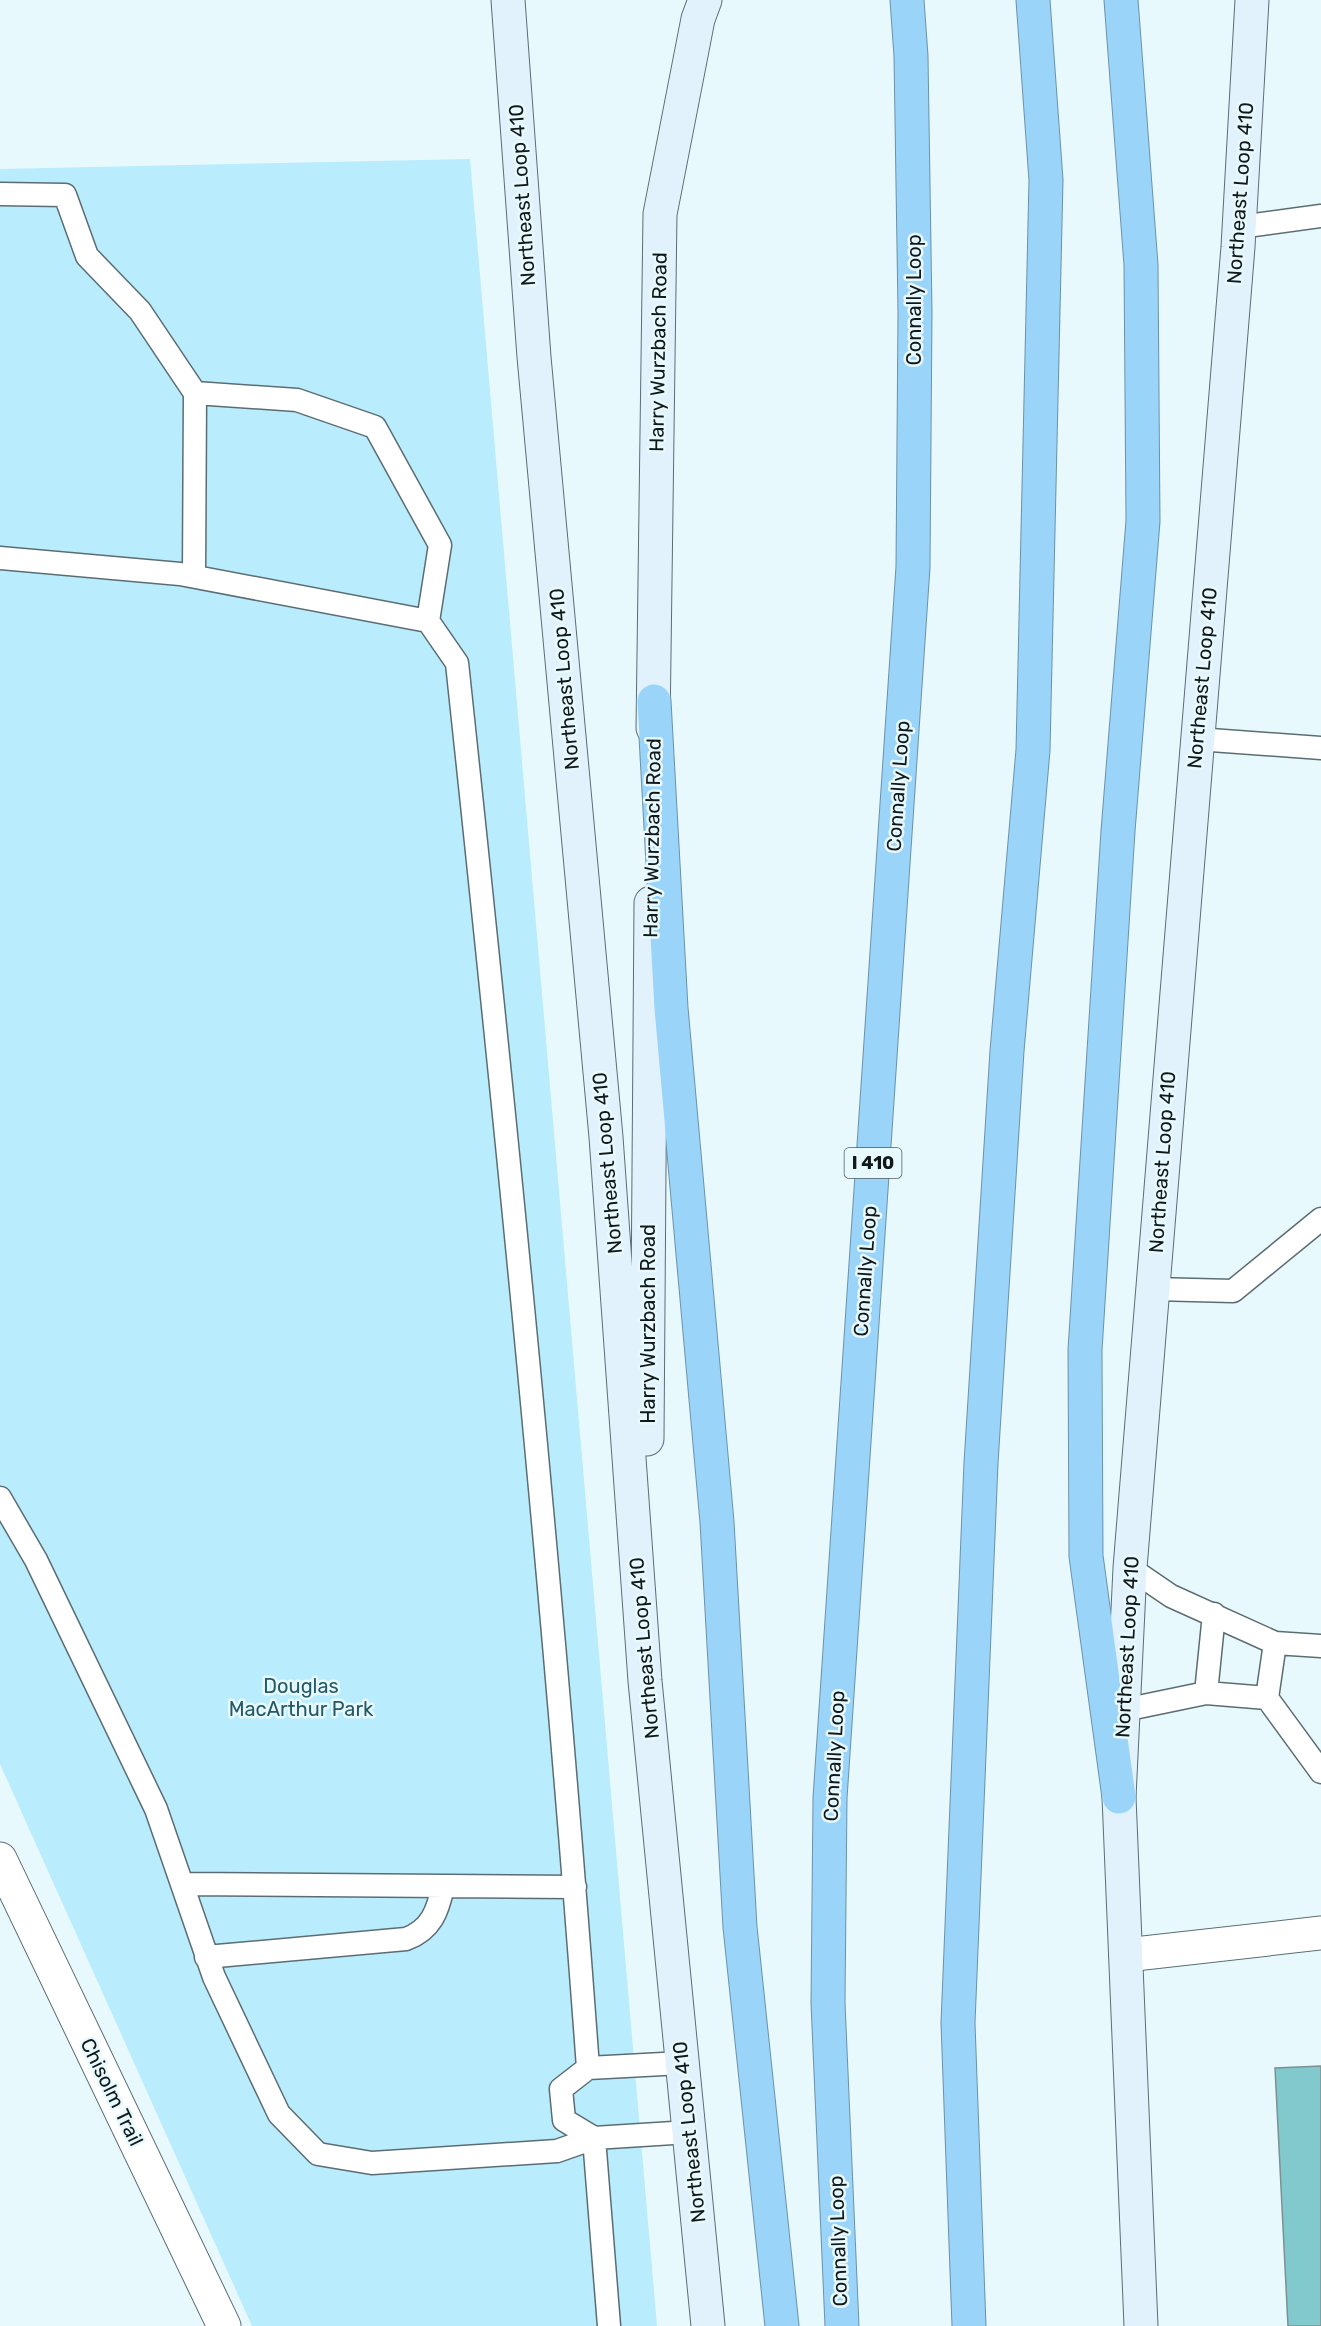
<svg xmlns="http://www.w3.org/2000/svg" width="1321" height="2326" font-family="Rubik,sans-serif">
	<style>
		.green { fill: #b9ecfc }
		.building { fill: #81c9cc; stroke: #7c9192; stroke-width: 1.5; filter: url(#shadow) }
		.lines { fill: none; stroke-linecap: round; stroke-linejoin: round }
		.service-casing { stroke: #5b6d73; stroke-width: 25 }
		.minor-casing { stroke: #5b6d73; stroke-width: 35 }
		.tertiary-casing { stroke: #5b6d73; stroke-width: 35 }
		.secondary-casing { stroke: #5b6d73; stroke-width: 35 }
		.motorway-casing { stroke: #6a92ab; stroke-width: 35 }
		.service { stroke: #fff; stroke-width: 22 }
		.minor { stroke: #fff; stroke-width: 33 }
		.tertiary { stroke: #fff; stroke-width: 33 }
		.secondary { stroke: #e1f2fd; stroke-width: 33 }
		.motorway { stroke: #9bd4f9; stroke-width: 33 }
		.labels { text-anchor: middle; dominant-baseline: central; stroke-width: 5; stroke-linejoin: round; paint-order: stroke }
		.shield { fill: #e8f9fe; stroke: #515c5e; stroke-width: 1.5 }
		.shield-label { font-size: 18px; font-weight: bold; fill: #10181a }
		.street-label { font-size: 20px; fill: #10181a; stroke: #e8f9fe }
		.park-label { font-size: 20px; fill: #235968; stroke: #e8f9fe }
	</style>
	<defs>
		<filter id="shadow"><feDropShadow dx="5.5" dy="5.5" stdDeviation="1.5" flood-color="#0004"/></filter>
	</defs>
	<rect width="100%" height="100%" fill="#e8f9fe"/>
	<path class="green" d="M 470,159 L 657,2326 L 252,2326 L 0,1764 L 0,169 Z"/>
	<path class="building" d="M 1321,2066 L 1321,2326 L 1288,2326 L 1275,2068 Z"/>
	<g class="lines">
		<g class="service-casing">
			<path id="service" d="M 0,194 L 65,195 L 87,256 L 140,311 L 195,393 L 194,576
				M 1239,227 L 1321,216
				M 195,393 L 297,400 L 375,427 L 440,545 L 428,621
				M 0,558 L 180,574 L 428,621 L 457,663 C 507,1131 554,1599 588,2068
				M 1197,739 L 1321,748
				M 1153,1289 L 1233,1291 L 1321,1219
				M 0,1498 L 36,1560 L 156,1809 L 214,1977 L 279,2114 L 318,2154 L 372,2163 L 557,2151 L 594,2138 L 609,2326
				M 1130,1568 L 1171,1596 L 1275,1643 L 1321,1646
				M 1275,1643 L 1267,1698 L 1321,1772
				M 1206,1693 L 1214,1614
				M 1124,1710 L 1206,1693 L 1267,1698
				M 182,1884 L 575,1887
				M 206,1957 L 406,1939 C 431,1930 438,1911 443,1886
				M 682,2063 L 588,2068 L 561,2089 L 564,2120 L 594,2138 L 689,2132"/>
		</g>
		<g class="minor-casing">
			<path id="minor" d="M 0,1859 L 224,2326"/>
		</g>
		<g class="tertiary-casing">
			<path id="tertiary" d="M 1126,1955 L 1321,1933"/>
		</g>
		<g class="secondary-casing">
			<path id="secondary" d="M 508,0 L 534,357 L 606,1137 L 645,1681 L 708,2326
				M 653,728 L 660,214 L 698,19 L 705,0
				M 647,1439 L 651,903
				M 1141,2326 L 1119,1797 L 1130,1568 L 1238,247 L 1252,0"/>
		</g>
		<g class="motorway-casing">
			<path id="motorway" d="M 654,701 L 671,1008 L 717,1522 L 740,1927 L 782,2326
				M 1119,1797 L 1086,1556 L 1085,1350 L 1118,831 L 1143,521 L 1141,265 L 1121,0
				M 842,2326 L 828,2003 L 830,1798 L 913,567 L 915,312 L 911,56 L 907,0
				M 969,2326 L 958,2023 L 981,1463 L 1007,1051 L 1033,750 L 1046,180 L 1033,0"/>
		</g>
		<use href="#service" class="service"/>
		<use href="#minor" class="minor"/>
		<use href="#tertiary" class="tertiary"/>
		<use href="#secondary" class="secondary"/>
		<use href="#motorway" class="motorway"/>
	</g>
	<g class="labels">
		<rect class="shield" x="844.5" y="1148" width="57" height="30" rx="4.5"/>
		<g class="shield-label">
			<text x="873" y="1163">I 410</text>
		</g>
		<g class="street-label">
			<text transform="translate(1240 193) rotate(-86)">Northeast Loop 410</text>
			<text transform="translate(522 195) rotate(-94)">Northeast Loop 410</text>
			<text transform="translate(914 300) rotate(-90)">Connally Loop</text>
			<text transform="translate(658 352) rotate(-89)">Harry Wurzbach Road</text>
			<text transform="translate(1202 678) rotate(-85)">Northeast Loop 410</text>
			<text transform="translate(564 679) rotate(-95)">Northeast Loop 410</text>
			<text transform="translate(898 786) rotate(-86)">Connally Loop</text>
			<text transform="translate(652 838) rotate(-89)">Harry Wurzbach Road</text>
			<text transform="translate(1162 1162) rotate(-86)">Northeast Loop 410</text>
			<text transform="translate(607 1163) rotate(-95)">Northeast Loop 410</text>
			<text transform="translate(865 1271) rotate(-86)">Connally Loop</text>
			<text transform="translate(648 1324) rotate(-90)">Harry Wurzbach Road</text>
			<text transform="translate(1127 1647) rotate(-87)">Northeast Loop 410</text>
			<text transform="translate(644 1648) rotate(-95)">Northeast Loop 410</text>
			<text transform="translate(834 1756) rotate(-87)">Connally Loop</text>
			<text transform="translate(112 2092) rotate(64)">Chisolm Trail</text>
			<text transform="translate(689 2132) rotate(-96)">Northeast Loop 410</text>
			<text transform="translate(838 2241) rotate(-92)">Connally Loop</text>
		</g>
		<g class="park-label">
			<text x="301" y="1686">Douglas<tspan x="301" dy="23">MacArthur Park</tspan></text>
		</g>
	</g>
</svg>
